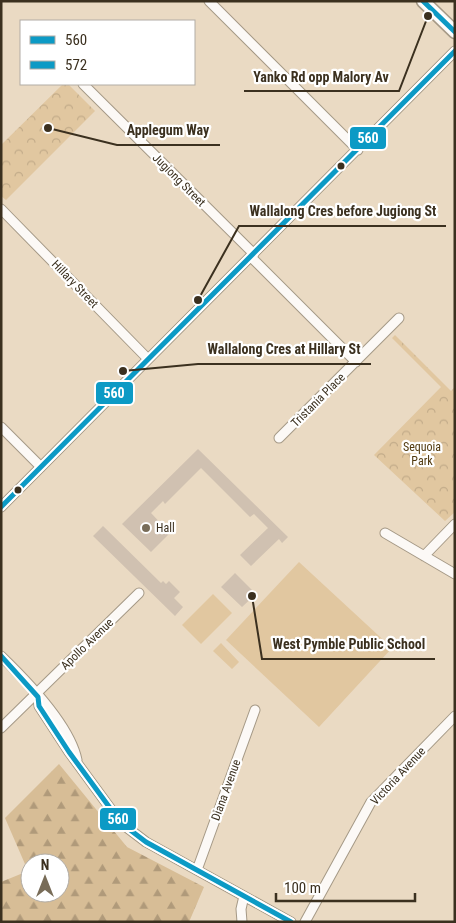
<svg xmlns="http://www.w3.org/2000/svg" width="456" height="923" font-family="'Roboto Condensed',sans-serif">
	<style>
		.forest { fill: url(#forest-firs); fill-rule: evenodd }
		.park { fill: url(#park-crowns) }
		.pitch { fill: #e1c7a0 }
		.building { fill: #d0c1b1 }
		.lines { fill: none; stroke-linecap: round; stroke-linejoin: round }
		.street-casing { stroke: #a59986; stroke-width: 11 }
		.secondary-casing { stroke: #a59986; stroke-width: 15 }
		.street { stroke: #fcf9f6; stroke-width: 9 }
		.secondary { stroke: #fcf9f6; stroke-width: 12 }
		.bus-1-casing { stroke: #fff; stroke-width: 9 }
		.bus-2-casing { stroke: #fff; stroke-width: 9 }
		.bus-1 { stroke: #0c9ac5; stroke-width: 5 }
		.bus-2 { stroke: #0c9ac5; stroke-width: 5 }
		.bus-dot { fill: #3b301f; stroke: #fff; stroke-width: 2 }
		.poi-dot { fill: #786c58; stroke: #fff; stroke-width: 2 }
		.labels { text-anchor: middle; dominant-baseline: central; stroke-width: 4.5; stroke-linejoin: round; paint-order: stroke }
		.street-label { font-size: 12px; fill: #3b301f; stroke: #fff }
		.park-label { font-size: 12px; fill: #523a0f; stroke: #fff }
		.poi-label { font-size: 12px; fill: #3b301f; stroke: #fff; text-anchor: start }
		.leader { fill: none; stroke: #3b301f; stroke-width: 2 }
		.callout-dot { fill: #3b301f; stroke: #fff; stroke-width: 2 }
		.callout-label { font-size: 14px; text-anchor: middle; font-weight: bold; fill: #3b301f; stroke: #fff; stroke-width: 4.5; stroke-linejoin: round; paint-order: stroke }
		.line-badge { stroke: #fff; stroke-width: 2 }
		.badge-label { font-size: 14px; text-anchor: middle; font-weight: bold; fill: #fff }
	</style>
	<defs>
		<pattern id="forest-firs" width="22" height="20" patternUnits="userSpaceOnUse" patternTransform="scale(1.25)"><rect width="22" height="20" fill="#d7bd96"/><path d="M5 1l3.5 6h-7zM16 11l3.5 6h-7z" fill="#b09a7a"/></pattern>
		<pattern id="park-crowns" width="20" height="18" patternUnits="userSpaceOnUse" patternTransform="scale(1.25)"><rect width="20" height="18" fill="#e1c7a0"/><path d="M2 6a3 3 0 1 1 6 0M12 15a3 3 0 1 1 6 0" fill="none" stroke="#c2ab89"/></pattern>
	</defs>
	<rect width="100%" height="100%" fill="#eadac3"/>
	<path class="forest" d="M 59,764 L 127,847 L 204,887 L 189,922 L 1,922 L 1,882 L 28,871 L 5,818 ZM 30,863 L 60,863 L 60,893 L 30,893 Z"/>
	<path class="park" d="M 63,84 L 68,84 L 95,111 L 6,200 L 1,196 L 1,145 Z
		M 395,335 L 451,391 L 455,387 L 455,512 L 445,521 L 374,455 L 441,387 L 392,338 Z"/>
	<path class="pitch" d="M 299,562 L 392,648 L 319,727 L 226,640 Z
		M 213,594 L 232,613 L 201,644 L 182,625 Z
		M 221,643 L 239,662 L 232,669 L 213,651 Z"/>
	<path class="building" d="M 198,449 L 288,537 L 282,543 L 279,539 L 251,566 L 240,555 L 268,528 L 254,514 L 250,517 L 201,468 L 165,504 L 163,501 L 151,513 L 170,533 L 151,552 L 122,524 Z
		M 103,526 L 161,583 L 163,581 L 166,584 L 169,581 L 180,592 L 174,598 L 183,607 L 175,616 L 93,536 Z
		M 235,573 L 256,594 L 242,607 L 221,587 Z"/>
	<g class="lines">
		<g class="street-casing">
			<path id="street" d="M 209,1 L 358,150
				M 83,84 L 254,254
				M 1,209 L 148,359
				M 251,257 L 356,362
				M 1,427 L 41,467
				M 279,438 L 399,318
				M 1,507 L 455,51
				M 385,533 L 455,574
				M 424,556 L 455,524
				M 1,656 C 27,681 70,725 77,760
				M 38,697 L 39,706 L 69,752 L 121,823 L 146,842 L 291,922
				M 1,728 L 139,593
				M 197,870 L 255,710
				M 242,922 L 241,909 L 244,896
				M 305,922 L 371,802 L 455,716"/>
		</g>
		<g class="secondary-casing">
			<path id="secondary" d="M 423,1 L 455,32"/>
		</g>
		<use href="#street" class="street"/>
		<use href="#secondary" class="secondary"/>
		<g class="bus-1-casing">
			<path id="bus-1" d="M 1,507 L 455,51
				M 1,656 L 38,697 L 39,706 L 69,752 L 121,823 L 146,842 L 291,922"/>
		</g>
		<g class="bus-2-casing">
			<path id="bus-2" d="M 423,1 L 455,32"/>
		</g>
		<use href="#bus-1" class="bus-1"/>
		<use href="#bus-2" class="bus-2"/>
	</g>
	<g class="bus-dot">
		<circle cx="341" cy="166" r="4.5"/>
		<circle cx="18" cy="490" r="4.5"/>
	</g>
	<circle class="poi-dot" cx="146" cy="528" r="5"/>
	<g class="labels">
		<g class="street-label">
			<text transform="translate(179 180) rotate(45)">Jugiong Street</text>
			<text transform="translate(75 284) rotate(46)">Hillary Street</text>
			<text transform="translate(318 400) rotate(-45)">Tristania Place</text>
			<text transform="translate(87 644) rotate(-44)">Apollo Avenue</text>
			<text transform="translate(398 776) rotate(-47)">Victoria Avenue</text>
			<text transform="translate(226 790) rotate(-70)">Diana Avenue</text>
		</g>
		<g class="park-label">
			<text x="422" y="447">Sequoia<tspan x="422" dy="14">Park</tspan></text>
		</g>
		<g class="poi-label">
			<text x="156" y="528">Hall</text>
		</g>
	</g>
	<path class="leader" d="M428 16L399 91H244M48 128L117 145H220M198 300L239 226H446M123 371L198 364H371M252 596L262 659H435"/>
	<g class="callout-dot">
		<circle cx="428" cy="16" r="5"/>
		<circle cx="48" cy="128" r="5"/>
		<circle cx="198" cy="300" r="5"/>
		<circle cx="123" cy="371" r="5"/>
		<circle cx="252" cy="596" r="5"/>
	</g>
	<g class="callout-label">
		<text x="321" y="82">Yanko Rd opp Malory Av</text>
		<text x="168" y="135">Applegum Way</text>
		<text x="343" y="216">Wallalong Cres before Jugiong St</text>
		<text x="284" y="354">Wallalong Cres at Hillary St</text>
		<text x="349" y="649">West Pymble Public School</text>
	</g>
	<g class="line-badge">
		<rect x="349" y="126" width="38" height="24" rx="5" fill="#0c9ac5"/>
		<rect x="95" y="381" width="39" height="24" rx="5" fill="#0c9ac5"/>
		<rect x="99" y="807" width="38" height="24" rx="5" fill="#0c9ac5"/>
	</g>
	<g class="badge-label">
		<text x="368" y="143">560</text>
		<text x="114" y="398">560</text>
		<text x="118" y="824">560</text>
	</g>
	<rect width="456" height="923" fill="none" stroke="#3b301f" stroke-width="5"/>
	<rect x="20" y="20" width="175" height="65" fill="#ffffff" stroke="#b1aca5"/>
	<rect x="30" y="36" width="25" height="8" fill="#0c9ac5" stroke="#b1aca5"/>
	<text x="65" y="45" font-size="15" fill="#3b301f">560</text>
	<rect x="30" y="61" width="25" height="8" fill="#0c9ac5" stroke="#b1aca5"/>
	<text x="65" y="70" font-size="15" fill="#3b301f">572</text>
	<g transform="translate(45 878)"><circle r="24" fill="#ffffff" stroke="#b1aca5"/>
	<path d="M0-4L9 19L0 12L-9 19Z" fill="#786c58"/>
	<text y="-8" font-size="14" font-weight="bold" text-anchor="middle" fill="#3b301f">N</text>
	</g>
	<path d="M276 893v8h139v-8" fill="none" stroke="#3b301f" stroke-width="2.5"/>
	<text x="284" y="893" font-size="15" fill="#3b301f" stroke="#ffffff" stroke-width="4" paint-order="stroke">100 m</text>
</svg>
